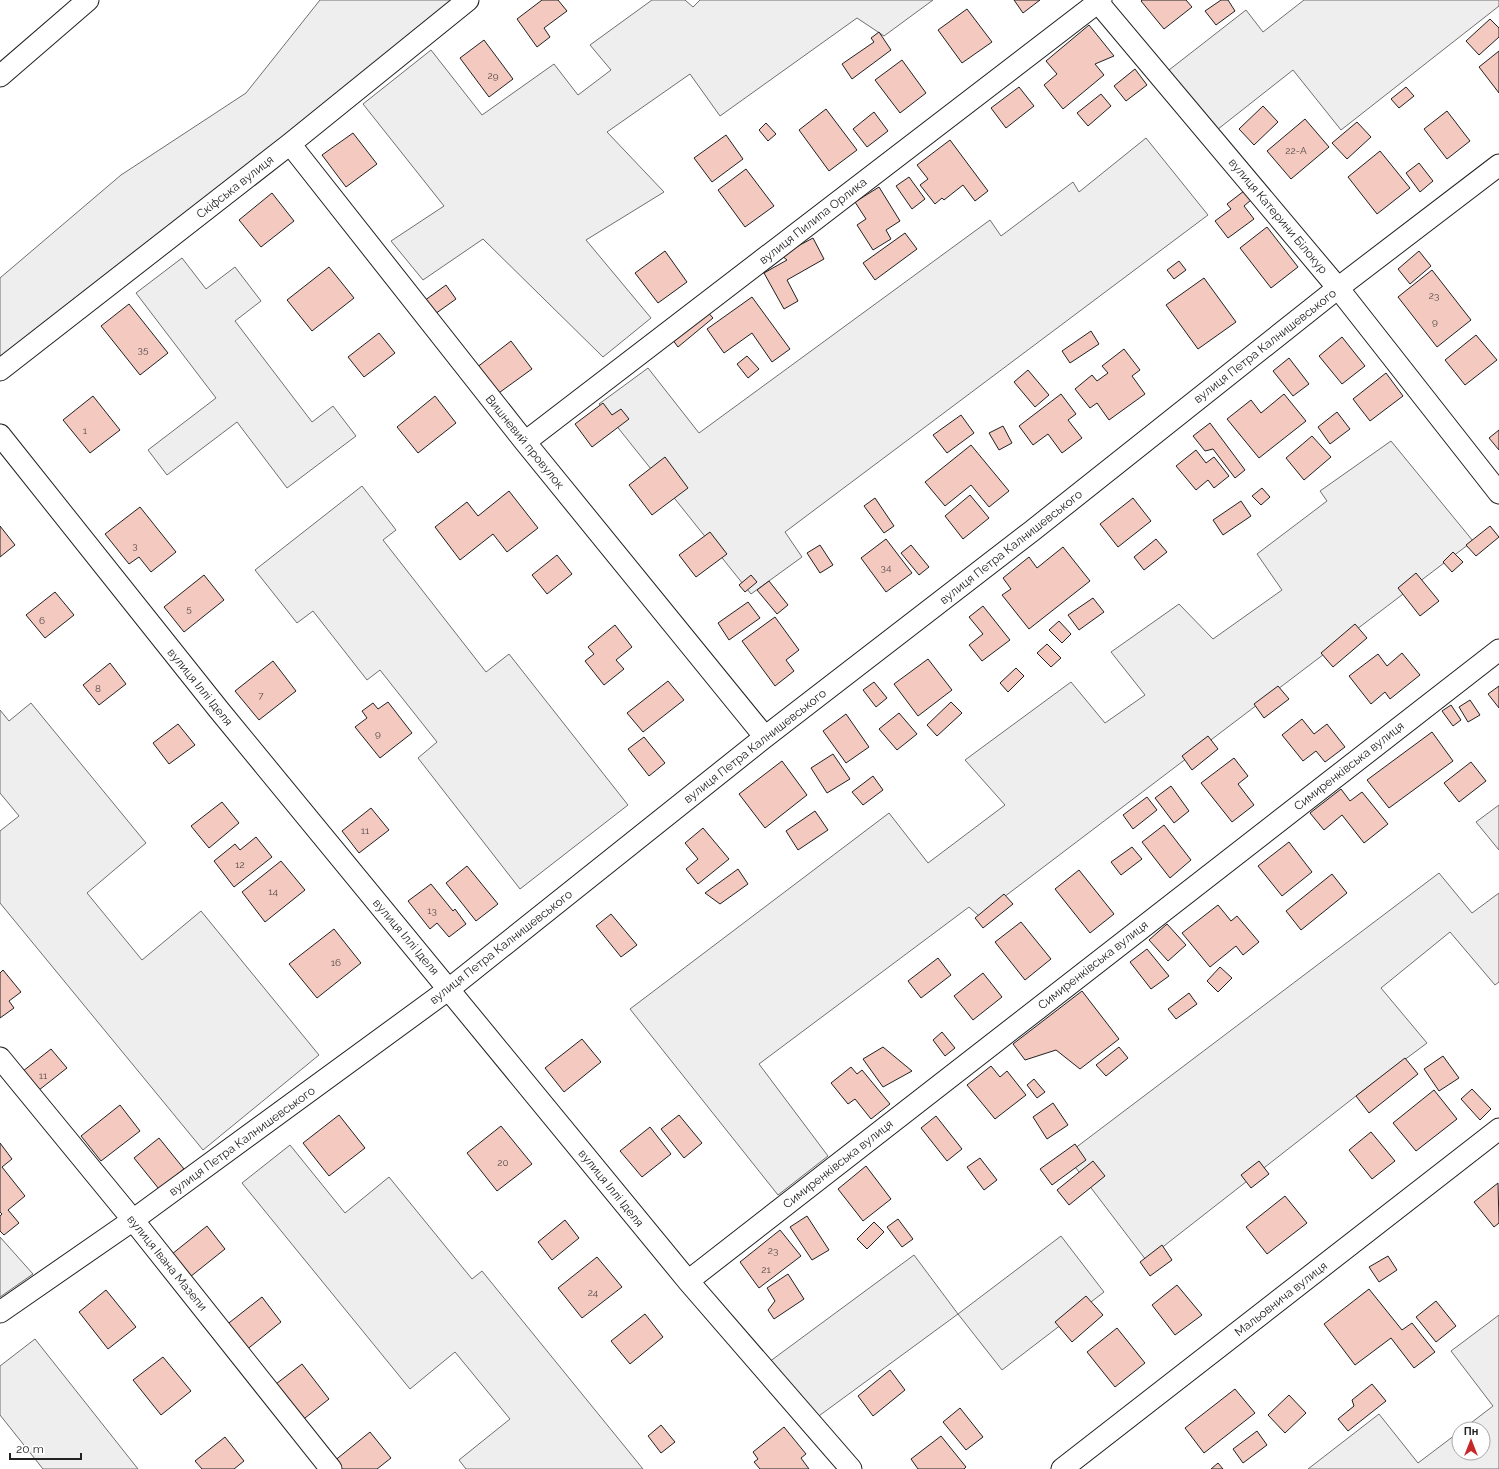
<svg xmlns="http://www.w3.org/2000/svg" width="1499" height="1469" font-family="Raleway,sans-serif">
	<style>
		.green { fill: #eee; stroke: #6f6f6f }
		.building { fill: #f3c9c0; stroke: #222 }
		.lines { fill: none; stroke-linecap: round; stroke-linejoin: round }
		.minor-casing { stroke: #222; stroke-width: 23 }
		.minor { stroke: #fff; stroke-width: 21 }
		.labels { text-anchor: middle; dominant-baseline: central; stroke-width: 3; stroke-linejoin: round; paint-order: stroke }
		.number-label { font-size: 10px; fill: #564c4a }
		.street-label { font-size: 12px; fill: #222; stroke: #fff }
	</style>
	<rect width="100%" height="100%" fill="#fff"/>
	<path class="green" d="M 320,0 L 468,0 L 0,370 L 0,278 L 121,175 L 246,93 Z
		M 652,0 L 685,0 L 693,7 L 700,0 L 933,0 L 884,36 L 857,18 L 720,116 L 690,74 L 607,132 L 664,192 L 586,240 L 651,318 L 603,357 L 483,239 L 423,280 L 391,241 L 444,206 L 363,104 L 431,50 L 482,115 L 554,64 L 578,95 L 611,70 L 590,45 Z
		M 1304,0 L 1499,0 L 1499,6 L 1341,130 L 1293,70 L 1208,137 L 1160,77 L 1246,10 L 1263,32 Z
		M 1146,138 L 1208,215 L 785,532 L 802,557 L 751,594 L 599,404 L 648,368 L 699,433 L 990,220 L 1001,236 L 1073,182 L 1079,192 Z
		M 182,258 L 206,289 L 235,267 L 261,301 L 235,321 L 312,422 L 333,406 L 356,436 L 287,488 L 237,422 L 167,475 L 148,450 L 216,398 L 136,293 Z
		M 1391,441 L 1473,541 L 979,916 L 969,907 L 759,1064 L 828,1156 L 778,1195 L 630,1009 L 889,813 L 928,863 L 1005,805 L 965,760 L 1071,682 L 1105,723 L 1145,695 L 1111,652 L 1179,604 L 1213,639 L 1282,590 L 1257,554 L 1327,501 L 1320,491 Z
		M 362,486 L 396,530 L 383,540 L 486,672 L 509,654 L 628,805 L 520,889 L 418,758 L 437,742 L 380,670 L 367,680 L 313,611 L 297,623 L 255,570 Z
		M 31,703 L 146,843 L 87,893 L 142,960 L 201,911 L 319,1055 L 203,1150 L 0,903 L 0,831 L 19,816 L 0,793 L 0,710 L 9,721 Z
		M 1499,805 L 1499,850 L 1476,822 Z
		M 1439,873 L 1472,913 L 1499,893 L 1499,982 L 1495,985 L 1450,932 L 1381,988 L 1427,1043 L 1356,1096 L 1146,1260 L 1066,1155 Z
		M 290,1145 L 345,1213 L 389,1177 L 472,1279 L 482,1271 L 643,1469 L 466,1469 L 459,1460 L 510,1419 L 455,1352 L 410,1389 L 242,1183 Z
		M 1061,1236 L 1104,1292 L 1002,1370 L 958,1314 L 812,1421 L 769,1362 L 914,1255 L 958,1314 Z
		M 0,1237 L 33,1274 L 0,1297 Z
		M 1499,1315 L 1499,1469 L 1308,1469 L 1379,1414 L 1418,1463 L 1459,1432 L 1459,1453 L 1483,1453 L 1483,1429 L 1463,1429 L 1493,1406 L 1451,1351 Z
		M 35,1339 L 138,1469 L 43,1469 L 0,1415 L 0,1366 Z"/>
	<path class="building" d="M 542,0 L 558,0 L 567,11 L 544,28 L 550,37 L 537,47 L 517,19 Z
		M 1014,0 L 1040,0 L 1023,13 Z
		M 1142,0 L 1186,0 L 1192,7 L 1164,29 L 1141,1 Z
		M 1221,0 L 1228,0 L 1235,11 L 1216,25 L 1205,11 Z
		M 967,9 L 992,42 L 962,63 L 938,30 Z
		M 1490,19 L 1499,28 L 1499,37 L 1479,55 L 1466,41 Z
		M 1089,25 L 1114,56 L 1095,64 L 1104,75 L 1063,109 L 1044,85 L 1057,74 L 1046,61 Z
		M 879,32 L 891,50 L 852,79 L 842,64 L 874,42 L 871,38 Z
		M 484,40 L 513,79 L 489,97 L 460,58 Z
		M 1499,51 L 1499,93 L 1479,67 Z
		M 902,60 L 926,93 L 900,113 L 875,80 Z
		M 1135,69 L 1147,85 L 1126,101 L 1114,86 Z
		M 1019,87 L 1034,106 L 1006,128 L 991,108 Z
		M 1406,87 L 1414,96 L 1399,108 L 1391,99 Z
		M 1101,94 L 1111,106 L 1088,126 L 1077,113 Z
		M 1263,106 L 1278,122 L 1254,145 L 1239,129 Z
		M 826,109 L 857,150 L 829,171 L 799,130 Z
		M 1447,111 L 1470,141 L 1447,159 L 1424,129 Z
		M 874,112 L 888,131 L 867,147 L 853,129 Z
		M 1305,119 L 1329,147 L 1291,179 L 1267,151 Z
		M 1357,122 L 1371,137 L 1347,159 L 1332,143 Z
		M 766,123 L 776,134 L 768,141 L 759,130 Z
		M 353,133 L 377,164 L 346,187 L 322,155 Z
		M 726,135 L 743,159 L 712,182 L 694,158 Z
		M 950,140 L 988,191 L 975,201 L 963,185 L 944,200 L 942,198 L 935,204 L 920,185 L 928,179 L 917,165 Z
		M 1380,151 L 1410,188 L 1377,214 L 1348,177 Z
		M 1419,163 L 1433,181 L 1420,192 L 1406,173 Z
		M 746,169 L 774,206 L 745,227 L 718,190 Z
		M 909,177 L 925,199 L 912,209 L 896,186 Z
		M 879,187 L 900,221 L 886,230 L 891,239 L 873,250 L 857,225 L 866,219 L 855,202 Z
		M 1244,191 L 1251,200 L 1244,206 L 1254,219 L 1228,238 L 1215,221 L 1231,209 L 1227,204 Z
		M 272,193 L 294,221 L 261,247 L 239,220 Z
		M 1267,227 L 1298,267 L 1271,288 L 1240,248 Z
		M 905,233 L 917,249 L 875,280 L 863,263 Z
		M 813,238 L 824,259 L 787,280 L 798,301 L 784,309 L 764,273 L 787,260 L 781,255 Z
		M 665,251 L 687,282 L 658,303 L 635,273 Z
		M 1419,251 L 1431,266 L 1410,284 L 1398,269 Z
		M 1179,261 L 1186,270 L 1174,279 L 1167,270 Z
		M 329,267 L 354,298 L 312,331 L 287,300 Z
		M 1432,270 L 1471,320 L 1437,347 L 1398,297 Z
		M 1204,278 L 1236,322 L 1198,349 L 1166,305 Z
		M 446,285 L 456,299 L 435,314 L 424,301 Z
		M 752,297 L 790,349 L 772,362 L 752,333 L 724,353 L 707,329 Z
		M 129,304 L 168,353 L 140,375 L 101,326 Z
		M 703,307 L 713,318 L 678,347 L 669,335 Z
		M 1091,331 L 1099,344 L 1070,363 L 1062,351 Z
		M 379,333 L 395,353 L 364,377 L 348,357 Z
		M 1476,335 L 1497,360 L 1465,385 L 1445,360 Z
		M 1342,337 L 1365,366 L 1342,384 L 1319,356 Z
		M 511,341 L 532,369 L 496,395 L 476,368 Z
		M 1124,349 L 1140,370 L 1132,376 L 1145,394 L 1109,420 L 1097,403 L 1090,408 L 1075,389 L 1092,375 L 1097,381 L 1108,373 L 1102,366 Z
		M 747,356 L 759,369 L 748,378 L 737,364 Z
		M 1289,358 L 1309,384 L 1293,396 L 1273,371 Z
		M 1028,370 L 1049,395 L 1035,407 L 1014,382 Z
		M 1386,373 L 1403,396 L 1370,421 L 1353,399 Z
		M 1061,394 L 1076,414 L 1068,420 L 1082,438 L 1062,453 L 1048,434 L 1033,445 L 1019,426 Z
		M 1284,394 L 1306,421 L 1259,458 L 1227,419 L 1251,400 L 1261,413 Z
		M 93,396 L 120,430 L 90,453 L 63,420 Z
		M 435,396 L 456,423 L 418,453 L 397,427 Z
		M 603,403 L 612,415 L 621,409 L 629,419 L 592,447 L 575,424 Z
		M 1337,412 L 1350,429 L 1330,444 L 1318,427 Z
		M 961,415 L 974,433 L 947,453 L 933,435 Z
		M 1210,423 L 1245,470 L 1235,478 L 1213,449 L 1205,451 L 1193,436 Z
		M 1003,426 L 1012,443 L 999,450 L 989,433 Z
		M 1499,430 L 1499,450 L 1489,438 Z
		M 1312,436 L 1331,457 L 1304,480 L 1286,458 Z
		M 971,445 L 1009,491 L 989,507 L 971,485 L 945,506 L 925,482 Z
		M 1196,450 L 1206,463 L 1214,457 L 1229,476 L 1214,488 L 1208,480 L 1196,490 L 1176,466 Z
		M 665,457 L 688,488 L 652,515 L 629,485 Z
		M 1262,488 L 1270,497 L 1261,505 L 1252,496 Z
		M 509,491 L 538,528 L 507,552 L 493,534 L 460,560 L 435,527 L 467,502 L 478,516 Z
		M 970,495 L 989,518 L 963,539 L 945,516 Z
		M 875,498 L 894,526 L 884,533 L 864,506 Z
		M 1133,498 L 1151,521 L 1118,547 L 1100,524 Z
		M 1241,501 L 1251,516 L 1223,535 L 1213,520 Z
		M 140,507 L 176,552 L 151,572 L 139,557 L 129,564 L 105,534 Z
		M 0,526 L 15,545 L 0,557 Z
		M 1490,526 L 1499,537 L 1476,556 L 1466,545 Z
		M 710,532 L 727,554 L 696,577 L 679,555 Z
		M 886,539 L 912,573 L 886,592 L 861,558 Z
		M 1156,539 L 1167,552 L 1144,570 L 1134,557 Z
		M 820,545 L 833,565 L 820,573 L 807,553 Z
		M 911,545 L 929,567 L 919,575 L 901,553 Z
		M 1063,547 L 1090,581 L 1029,629 L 1002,595 L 1011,589 L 1003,578 L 1029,557 L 1037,568 Z
		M 1453,552 L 1463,562 L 1452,572 L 1443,562 Z
		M 557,555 L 572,574 L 547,594 L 532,575 Z
		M 1416,573 L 1439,601 L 1420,616 L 1398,588 Z
		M 204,575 L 224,600 L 184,632 L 164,607 Z
		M 751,575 L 757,582 L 745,592 L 739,585 Z
		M 769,581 L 788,605 L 777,614 L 757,590 Z
		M 55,592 L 74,615 L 45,638 L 26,615 Z
		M 1093,598 L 1104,612 L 1079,630 L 1068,615 Z
		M 748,602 L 760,618 L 729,640 L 718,623 Z
		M 983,606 L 1010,640 L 982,661 L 969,645 L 983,634 L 969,617 Z
		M 775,617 L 799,650 L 786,660 L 794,671 L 775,686 L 742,641 Z
		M 1059,621 L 1071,634 L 1062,643 L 1049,630 Z
		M 1355,624 L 1367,638 L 1333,667 L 1321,653 Z
		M 615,625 L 632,647 L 616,660 L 624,669 L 604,685 L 585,661 L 594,654 L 588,647 Z
		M 1047,644 L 1061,658 L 1051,667 L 1037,653 Z
		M 1402,653 L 1420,675 L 1390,699 L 1385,692 L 1371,704 L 1349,676 L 1378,654 L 1387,666 Z
		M 928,659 L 952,690 L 918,716 L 894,684 Z
		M 273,661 L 296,691 L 259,720 L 235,691 Z
		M 110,663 L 126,684 L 99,705 L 83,685 Z
		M 1016,668 L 1024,676 L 1008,692 L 1000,683 Z
		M 668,681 L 684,700 L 643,732 L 627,713 Z
		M 874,682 L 887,698 L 876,707 L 863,690 Z
		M 1278,686 L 1289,699 L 1264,718 L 1254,704 Z
		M 1499,686 L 1499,708 L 1488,694 Z
		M 1470,700 L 1480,715 L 1468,722 L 1459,707 Z
		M 388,702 L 412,733 L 380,758 L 355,727 L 367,718 L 362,711 L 373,703 L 378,709 Z
		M 951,702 L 962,713 L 937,736 L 927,725 Z
		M 1451,705 L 1461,720 L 1453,726 L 1442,711 Z
		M 899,713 L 917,734 L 897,750 L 879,729 Z
		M 846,714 L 869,747 L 846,763 L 823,731 Z
		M 1302,719 L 1314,734 L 1327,724 L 1345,747 L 1325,762 L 1316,751 L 1303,761 L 1282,735 Z
		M 178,724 L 195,745 L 169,764 L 153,743 Z
		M 1432,732 L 1453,761 L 1389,808 L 1367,780 Z
		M 1208,736 L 1218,749 L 1192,770 L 1182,756 Z
		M 644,737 L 665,763 L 649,776 L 628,749 Z
		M 833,754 L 850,779 L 827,793 L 811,768 Z
		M 1234,758 L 1248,776 L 1238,784 L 1254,805 L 1232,822 L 1201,783 Z
		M 782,761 L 807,795 L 765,828 L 739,794 Z
		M 1471,762 L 1486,781 L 1459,802 L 1444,783 Z
		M 873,776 L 883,790 L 863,805 L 852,792 Z
		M 1171,786 L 1189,811 L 1174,823 L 1155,798 Z
		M 1341,789 L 1350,801 L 1362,792 L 1388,824 L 1364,843 L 1342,815 L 1324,830 L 1310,813 Z
		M 1147,797 L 1157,810 L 1133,829 L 1123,815 Z
		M 222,802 L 239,823 L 209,848 L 191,826 Z
		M 371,808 L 389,830 L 359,853 L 342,831 Z
		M 815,811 L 828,830 L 798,850 L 786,831 Z
		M 1164,825 L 1191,860 L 1170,878 L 1142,842 Z
		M 703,828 L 729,859 L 698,884 L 686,869 L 698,859 L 685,843 Z
		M 256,837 L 272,857 L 234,887 L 214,861 L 235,844 L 240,850 Z
		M 1289,842 L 1312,872 L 1282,896 L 1258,866 Z
		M 1132,847 L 1142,859 L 1121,875 L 1111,862 Z
		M 281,861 L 305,890 L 265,922 L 242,892 Z
		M 467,866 L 498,904 L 476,921 L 446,883 Z
		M 738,869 L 748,884 L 720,904 L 705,893 Z
		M 1079,870 L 1114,914 L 1090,933 L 1055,889 Z
		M 1332,874 L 1347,893 L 1301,930 L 1286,911 Z
		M 431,884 L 453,911 L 455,909 L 466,924 L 449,937 L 437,923 L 430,929 L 408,901 Z
		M 1004,894 L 1013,904 L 983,928 L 975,918 Z
		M 1218,905 L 1231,921 L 1237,916 L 1259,942 L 1243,955 L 1236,946 L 1210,967 L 1182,933 Z
		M 611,914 L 637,945 L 621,957 L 596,926 Z
		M 1021,922 L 1051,959 L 1025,980 L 995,942 Z
		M 1167,924 L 1186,945 L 1168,961 L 1149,940 Z
		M 334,929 L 361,963 L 317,998 L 289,964 Z
		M 1147,949 L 1169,976 L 1151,989 L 1130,962 Z
		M 938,958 L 951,975 L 921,998 L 908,981 Z
		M 1220,967 L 1232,978 L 1218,992 L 1207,981 Z
		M 3,970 L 21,992 L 9,1001 L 14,1008 L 0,1018 L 0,973 Z
		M 983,973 L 1002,997 L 973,1020 L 954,996 Z
		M 1082,991 L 1119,1039 L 1080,1069 L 1056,1050 L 1025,1060 L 1013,1044 Z
		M 1189,993 L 1197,1004 L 1176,1019 L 1168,1009 Z
		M 942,1032 L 955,1048 L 945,1056 L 933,1040 Z
		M 582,1039 L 601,1062 L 564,1092 L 545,1068 Z
		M 883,1047 L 912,1071 L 883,1087 L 863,1059 Z
		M 1119,1047 L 1128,1058 L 1106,1076 L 1096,1065 Z
		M 51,1049 L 67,1068 L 34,1094 L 18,1075 Z
		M 1443,1056 L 1459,1078 L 1439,1091 L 1424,1069 Z
		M 1405,1058 L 1418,1074 L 1369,1113 L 1356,1096 Z
		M 991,1066 L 1000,1077 L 1007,1071 L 1026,1095 L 995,1119 L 967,1085 Z
		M 851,1067 L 857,1074 L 862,1070 L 890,1104 L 871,1119 L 855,1099 L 848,1104 L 831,1083 Z
		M 1034,1079 L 1045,1092 L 1037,1098 L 1027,1085 Z
		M 1472,1089 L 1491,1109 L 1480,1120 L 1461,1099 Z
		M 1434,1090 L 1457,1119 L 1416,1151 L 1393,1123 Z
		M 1053,1103 L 1068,1125 L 1047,1139 L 1033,1117 Z
		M 120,1105 L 140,1131 L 101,1161 L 81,1136 Z
		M 339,1115 L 365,1148 L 329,1176 L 303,1143 Z
		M 679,1115 L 702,1143 L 684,1158 L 661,1129 Z
		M 936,1116 L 962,1149 L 947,1161 L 921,1128 Z
		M 501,1126 L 532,1164 L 497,1191 L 467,1153 Z
		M 650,1127 L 671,1154 L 642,1177 L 620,1151 Z
		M 1371,1132 L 1395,1161 L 1372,1179 L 1349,1150 Z
		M 159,1138 L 184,1169 L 159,1189 L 134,1158 Z
		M 0,1143 L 12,1159 L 2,1167 L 25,1196 L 8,1210 L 19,1223 L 4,1235 L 0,1231 L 0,1216 L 2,1214 L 0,1212 Z
		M 1075,1144 L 1086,1160 L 1052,1185 L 1040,1169 Z
		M 980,1158 L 997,1180 L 984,1190 L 967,1167 Z
		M 1093,1161 L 1105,1176 L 1069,1205 L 1057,1190 Z
		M 1259,1161 L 1269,1174 L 1251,1188 L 1241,1175 Z
		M 866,1166 L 891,1199 L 863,1221 L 838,1189 Z
		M 1498,1183 L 1499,1223 L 1494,1227 L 1474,1202 Z
		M 1285,1196 L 1307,1223 L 1267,1254 L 1246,1227 Z
		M 807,1216 L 829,1250 L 812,1260 L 790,1227 Z
		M 898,1219 L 913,1239 L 902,1247 L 887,1227 Z
		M 565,1220 L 579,1238 L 552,1260 L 538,1242 Z
		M 874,1222 L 884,1232 L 867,1249 L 857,1239 Z
		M 207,1226 L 225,1249 L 185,1281 L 167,1258 Z
		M 780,1230 L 801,1256 L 759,1288 L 740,1262 Z
		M 1162,1245 L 1172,1260 L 1150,1276 L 1140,1262 Z
		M 1388,1256 L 1397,1270 L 1379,1282 L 1369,1267 Z
		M 597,1257 L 622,1287 L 582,1318 L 558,1288 Z
		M 788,1274 L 804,1299 L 774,1319 L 768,1310 L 775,1301 L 767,1288 Z
		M 1177,1285 L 1202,1315 L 1175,1335 L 1152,1305 Z
		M 1369,1289 L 1402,1330 L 1412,1323 L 1435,1352 L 1414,1368 L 1391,1338 L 1355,1365 L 1324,1324 Z
		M 106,1290 L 136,1327 L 108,1349 L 79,1312 Z
		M 1086,1296 L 1103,1315 L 1072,1342 L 1055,1322 Z
		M 262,1297 L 281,1322 L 245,1351 L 225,1326 Z
		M 1436,1301 L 1456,1326 L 1436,1342 L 1416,1317 Z
		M 645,1314 L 663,1337 L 630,1364 L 611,1341 Z
		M 1117,1328 L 1145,1363 L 1115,1387 L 1087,1352 Z
		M 163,1357 L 191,1391 L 161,1415 L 133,1380 Z
		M 302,1364 L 329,1399 L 300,1422 L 272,1387 Z
		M 890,1370 L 905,1390 L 873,1416 L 858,1396 Z
		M 1372,1384 L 1386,1401 L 1348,1431 L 1338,1419 L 1354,1406 L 1352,1400 Z
		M 1235,1389 L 1255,1413 L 1204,1453 L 1185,1428 Z
		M 1289,1395 L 1306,1413 L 1285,1433 L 1268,1415 Z
		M 960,1408 L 983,1437 L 966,1450 L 943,1422 Z
		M 661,1425 L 675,1442 L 661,1453 L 648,1436 Z
		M 784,1427 L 806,1454 L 801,1458 L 809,1469 L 760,1469 L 754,1462 L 758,1459 L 753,1452 Z
		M 1257,1431 L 1267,1445 L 1243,1463 L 1233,1449 Z
		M 370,1432 L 391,1458 L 377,1469 L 338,1469 L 333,1462 Z
		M 941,1436 L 966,1467 L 964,1469 L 918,1469 L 911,1459 Z
		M 225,1437 L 244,1461 L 234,1469 L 202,1469 L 195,1461 Z
		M 1218,1463 L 1223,1469 L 1211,1469 Z"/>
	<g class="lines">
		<g class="minor-casing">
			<path id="minor" d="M 1096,0 L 1338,288 L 1499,493
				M 0,76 L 88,0
				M 290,144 L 525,442 L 765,737
				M 0,370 L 290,144 L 468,0
				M 0,435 L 219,710 L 688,1281 L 851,1469
				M 525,442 L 1101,0
				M 0,1058 L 133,1220 L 331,1469
				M 688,1281 L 1499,650
				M 0,1312 L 133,1220 L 449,989 L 765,737 L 1032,531 L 1338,288 L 1499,165
				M 1062,1469 L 1499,1129"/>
		</g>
		<use href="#minor" class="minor"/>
	</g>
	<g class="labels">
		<g class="number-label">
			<text x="493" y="75">29</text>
			<text x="1296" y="150">22-А</text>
			<text x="1434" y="295">23</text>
			<text x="1435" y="321">9</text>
			<text x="143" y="349">35</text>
			<text x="85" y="430">1</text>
			<text x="135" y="545">3</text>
			<text x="886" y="567">34</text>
			<text x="189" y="608">5</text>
			<text x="42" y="620">6</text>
			<text x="98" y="688">8</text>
			<text x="261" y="695">7</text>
			<text x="378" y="733">9</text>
			<text x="365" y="830">11</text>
			<text x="240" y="864">12</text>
			<text x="273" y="891">14</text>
			<text x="432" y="910">13</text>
			<text x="336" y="962">16</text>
			<text x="43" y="1075">11</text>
			<text x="503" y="1162">20</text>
			<text x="773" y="1250">23</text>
			<text x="766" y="1269">21</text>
			<text x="593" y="1292">24</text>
		</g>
		<g class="street-label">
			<text transform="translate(235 187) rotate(-38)">Скіфська вулиця</text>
			<text transform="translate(1278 216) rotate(50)">вулиця Катерини Білокур</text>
			<text transform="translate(813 221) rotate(-38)">вулиця Пилипа Орлика</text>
			<text transform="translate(1265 346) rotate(-38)">вулиця Петра Калнишевського</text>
			<text transform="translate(525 442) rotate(51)">Вишневий провулок</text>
			<text transform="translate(1011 547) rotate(-38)">вулиця Петра Калнишевського</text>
			<text transform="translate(200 687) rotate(51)">вулиця Іллі Іделя</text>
			<text transform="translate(755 746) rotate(-38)">вулиця Петра Калнишевського</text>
			<text transform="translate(1349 766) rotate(-38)">Симиренківська вулиця</text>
			<text transform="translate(406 937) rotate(50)">вулиця Іллі Іделя</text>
			<text transform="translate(501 947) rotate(-38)">вулиця Петра Калнишевського</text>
			<text transform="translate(1093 965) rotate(-38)">Симиренківська вулиця</text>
			<text transform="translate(242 1141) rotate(-36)">вулиця Петра Калнишевського</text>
			<text transform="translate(838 1164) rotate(-38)">Симиренківська вулиця</text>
			<text transform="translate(611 1188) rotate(51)">вулиця Іллі Іделя</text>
			<text transform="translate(167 1263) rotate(51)">вулиця Івана Мазепи</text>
			<text transform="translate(1281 1299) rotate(-38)">Мальовнича вулиця</text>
		</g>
	</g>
	<g transform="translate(1471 1441)"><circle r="19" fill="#ffffff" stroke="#a7a7a7"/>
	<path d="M0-3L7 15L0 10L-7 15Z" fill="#c62828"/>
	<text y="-6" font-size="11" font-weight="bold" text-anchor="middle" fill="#222222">Пн</text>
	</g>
	<path d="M10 1453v6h71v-6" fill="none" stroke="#222222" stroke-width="2"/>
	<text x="16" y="1453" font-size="12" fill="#222222" stroke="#ffffff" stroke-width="3" paint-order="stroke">20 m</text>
</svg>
